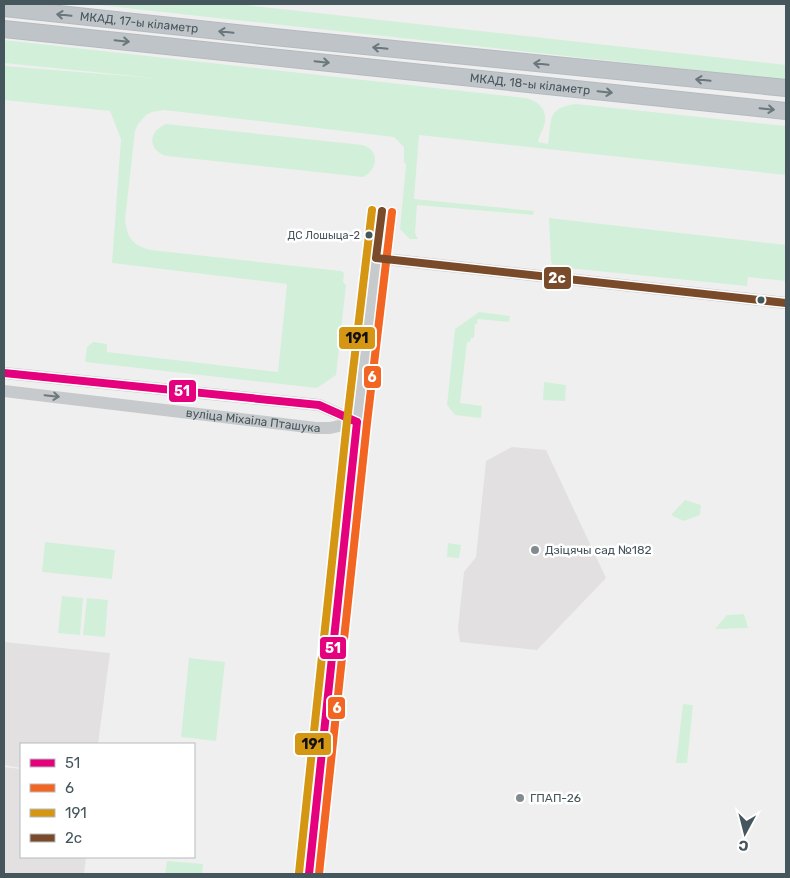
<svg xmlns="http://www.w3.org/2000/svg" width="790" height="878" font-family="Rubik,sans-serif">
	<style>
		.education { fill: #e2e0e1 }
		.green { fill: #d2f0d9 }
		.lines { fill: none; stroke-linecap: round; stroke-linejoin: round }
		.trunk-casing { stroke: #b4bbbf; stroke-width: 18 }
		.tertiary { stroke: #c7cacc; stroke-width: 12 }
		.trunk { stroke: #bfc4c8; stroke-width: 16 }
		.bus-1-casing { stroke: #fff; stroke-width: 11 }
		.bus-2-casing { stroke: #fff; stroke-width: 11 }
		.bus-3-casing { stroke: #fff; stroke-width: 11 }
		.bus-4-casing { stroke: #fff; stroke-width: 11 }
		.bus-1 { stroke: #e5007d; stroke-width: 8 }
		.bus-2 { stroke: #f26522; stroke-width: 8 }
		.bus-3 { stroke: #d49613; stroke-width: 8 }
		.bus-4 { stroke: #7a4b2a; stroke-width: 8 }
		.oneway { stroke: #6a777d }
		.oneway2 { stroke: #6d797e }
		.bus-dot { fill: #46565d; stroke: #fff; stroke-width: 2 }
		.poi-dot { fill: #828c90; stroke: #fff; stroke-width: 2 }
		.labels { text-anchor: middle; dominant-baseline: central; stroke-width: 5; stroke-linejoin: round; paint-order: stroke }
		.bus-label { font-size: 11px; fill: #46565d; stroke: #fff; text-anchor: end }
		.street-label { font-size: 12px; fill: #46565d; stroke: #fff }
		.poi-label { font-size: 12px; fill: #46565d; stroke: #fff; text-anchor: start }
		.line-badge { stroke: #fff; stroke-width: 2 }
		.badge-label { font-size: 14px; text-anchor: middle; font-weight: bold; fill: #fff }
		.pale-badge-label { font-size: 14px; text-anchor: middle; font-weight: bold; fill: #111 }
	</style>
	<rect width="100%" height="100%" fill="#f0efef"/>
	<path class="education" d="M 512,447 L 546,450 L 606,578 L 537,650 L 460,642 L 458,628 L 464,572 L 476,557 L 486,461 Z
		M 4,642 L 110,653 L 98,744 L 21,744 L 21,768 L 4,765 Z
		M 4,767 L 21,769 L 21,857 L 86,857 L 84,874 L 4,874 Z"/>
	<path class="green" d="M 90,4 L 237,4 L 786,65 L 786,80 Z
		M 4,40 L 526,98 C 538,101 547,109 545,122 C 544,129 539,135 538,142 L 548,144 C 552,120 546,108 576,104 L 786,126 L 786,175 L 419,135 L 414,199 L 534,211 L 533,215 L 417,205 L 415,233 L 418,239 L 410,239 L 400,229 L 406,164 L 404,163 L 404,147 L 394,137 L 164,110 L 152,112 L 146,115 L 138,124 L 135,131 L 125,220 C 127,237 133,246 151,250 L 341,271 L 344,273 L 343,282 L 346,285 L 336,375 L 317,388 L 85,362 L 87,347 L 93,342 L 107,344 L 107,352 L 278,372 L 287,284 L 112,263 L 121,139 L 110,111 L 4,100 L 4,66 L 154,78 L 4,63 Z
		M 166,124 L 363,145 C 381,151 377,170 363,177 L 167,156 C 147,151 148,131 166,124 Z
		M 549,218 L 786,245 L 786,281 L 748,277 L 747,286 L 558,267 L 553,265 L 551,261 Z
		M 479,312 L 510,316 L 509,322 L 478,319 L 477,324 L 475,324 L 474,338 L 471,338 L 470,342 L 467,342 L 460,403 L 482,406 L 481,418 L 455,415 L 447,405 L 455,329 Z
		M 544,382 L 566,385 L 565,401 L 543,400 Z
		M 685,500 L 701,505 L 700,515 L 683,521 L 671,515 Z
		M 45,542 L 115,550 L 112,579 L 42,572 Z
		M 448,543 L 461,545 L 459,558 L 447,557 Z
		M 62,596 L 83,598 L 80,635 L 58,633 Z
		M 87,598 L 108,600 L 105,637 L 83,635 Z
		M 744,614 L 748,628 L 715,629 L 727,615 Z
		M 189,658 L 225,662 L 216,741 L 181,737 Z
		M 683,704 L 693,705 L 687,763 L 676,763 Z
		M 167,861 L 203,864 L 202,874 L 165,874 Z"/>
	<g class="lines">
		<g class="trunk-casing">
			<g id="trunk">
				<path id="s2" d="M 4,8 L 274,37 L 786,88"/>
				<path id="s3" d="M 4,29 L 786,111"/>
			</g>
		</g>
		<g class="tertiary">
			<path d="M 4,373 L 319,405 L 357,422"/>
			<path id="s1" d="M 4,391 L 316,428 L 330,428 L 357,422"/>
			<path d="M 309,874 L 357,422 L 376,258 L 786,303"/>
		</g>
		<use href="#trunk" class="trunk"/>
		<g class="bus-1-casing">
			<path id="bus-1" d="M 4,373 L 319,405 L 357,422
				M 309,874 L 357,422"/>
		</g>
		<g class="bus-2-casing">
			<path id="bus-2" d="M 319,874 L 367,423 L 392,212"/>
		</g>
		<g class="bus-3-casing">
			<path id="bus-3" d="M 299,873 L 347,421 L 372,210"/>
		</g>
		<g class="bus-4-casing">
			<path id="bus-4" d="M 382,211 L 376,258 L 786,303"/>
		</g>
		<use href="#bus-1" class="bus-1"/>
		<use href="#bus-2" class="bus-2"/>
		<use href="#bus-3" class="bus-3"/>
		<use href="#bus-4" class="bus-4"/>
	</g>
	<defs><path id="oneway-shaft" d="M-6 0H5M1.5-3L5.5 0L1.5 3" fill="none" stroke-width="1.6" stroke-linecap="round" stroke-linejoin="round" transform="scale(1.25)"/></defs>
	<g class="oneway">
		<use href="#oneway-shaft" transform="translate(64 15) rotate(-174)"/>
		<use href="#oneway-shaft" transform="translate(226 32) rotate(-174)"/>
		<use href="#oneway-shaft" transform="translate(122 41) rotate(6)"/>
		<use href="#oneway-shaft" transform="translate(380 48) rotate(-174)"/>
		<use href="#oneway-shaft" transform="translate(322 62) rotate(6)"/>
		<use href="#oneway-shaft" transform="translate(541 64) rotate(-174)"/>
		<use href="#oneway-shaft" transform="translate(703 80) rotate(-174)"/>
		<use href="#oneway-shaft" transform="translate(605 92) rotate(6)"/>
		<use href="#oneway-shaft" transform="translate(767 109) rotate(6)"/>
	</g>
	<use class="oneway2" href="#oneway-shaft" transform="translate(52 396) rotate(6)"/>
	<g class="bus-dot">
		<circle cx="369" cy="235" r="4.5"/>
		<circle cx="761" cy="300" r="4.5"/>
	</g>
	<g class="poi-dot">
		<circle cx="535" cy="550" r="5"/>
		<circle cx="520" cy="798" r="5"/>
	</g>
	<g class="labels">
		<g class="bus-label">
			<text x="360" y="235">ДС Лошыца-2</text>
		</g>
		<g class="street-label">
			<text stroke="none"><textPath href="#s2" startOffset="136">МКАД, 17-ы кіламетр</textPath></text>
			<text stroke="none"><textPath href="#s3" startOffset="529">МКАД, 18-ы кіламетр</textPath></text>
			<text stroke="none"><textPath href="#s1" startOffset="251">вуліца Міхаіла Пташука</textPath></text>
		</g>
		<g class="poi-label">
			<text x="545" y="550">Дзіцячы сад №182</text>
			<text x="530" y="798">ГПАП-26</text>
		</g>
	</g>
	<g class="line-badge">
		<rect x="543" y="266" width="29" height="24" rx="5" fill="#7a4b2a"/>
		<rect x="338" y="326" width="38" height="24" rx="5" fill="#d49613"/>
		<rect x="363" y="365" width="19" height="24" rx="5" fill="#f26522"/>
		<rect x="168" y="379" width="29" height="24" rx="5" fill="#e5007d"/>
		<rect x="319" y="636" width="28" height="24" rx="5" fill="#e5007d"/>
		<rect x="327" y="696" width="19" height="24" rx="5" fill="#f26522"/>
		<rect x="294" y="732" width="38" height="24" rx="5" fill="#d49613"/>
	</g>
	<g class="badge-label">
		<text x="557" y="283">2с</text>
		<text x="372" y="382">6</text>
		<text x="182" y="396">51</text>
		<text x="333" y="653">51</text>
		<text x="337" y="713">6</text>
	</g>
	<g class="pale-badge-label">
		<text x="357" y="343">191</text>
		<text x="313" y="749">191</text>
	</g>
	<rect width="790" height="878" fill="none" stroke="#46565d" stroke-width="10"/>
	<rect x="20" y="743" width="175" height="115" fill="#ffffff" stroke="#b5bbbe"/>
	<rect x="30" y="759" width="25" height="8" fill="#e5007d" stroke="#b5bbbe"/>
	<text x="65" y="768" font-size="15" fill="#46565d">51</text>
	<rect x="30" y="784" width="25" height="8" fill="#f26522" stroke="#b5bbbe"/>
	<text x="65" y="793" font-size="15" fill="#46565d">6</text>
	<rect x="30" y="809" width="25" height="8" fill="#d49613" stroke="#b5bbbe"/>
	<text x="65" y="818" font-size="15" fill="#46565d">191</text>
	<rect x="30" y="834" width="25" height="8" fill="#7a4b2a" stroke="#b5bbbe"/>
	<text x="65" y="843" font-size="15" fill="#46565d">2с</text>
	<g transform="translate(745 833) rotate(187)" stroke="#ffffff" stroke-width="4" paint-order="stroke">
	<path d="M0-4L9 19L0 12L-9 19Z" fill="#46565d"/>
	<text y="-8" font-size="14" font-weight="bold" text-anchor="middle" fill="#46565d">С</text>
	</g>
</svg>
